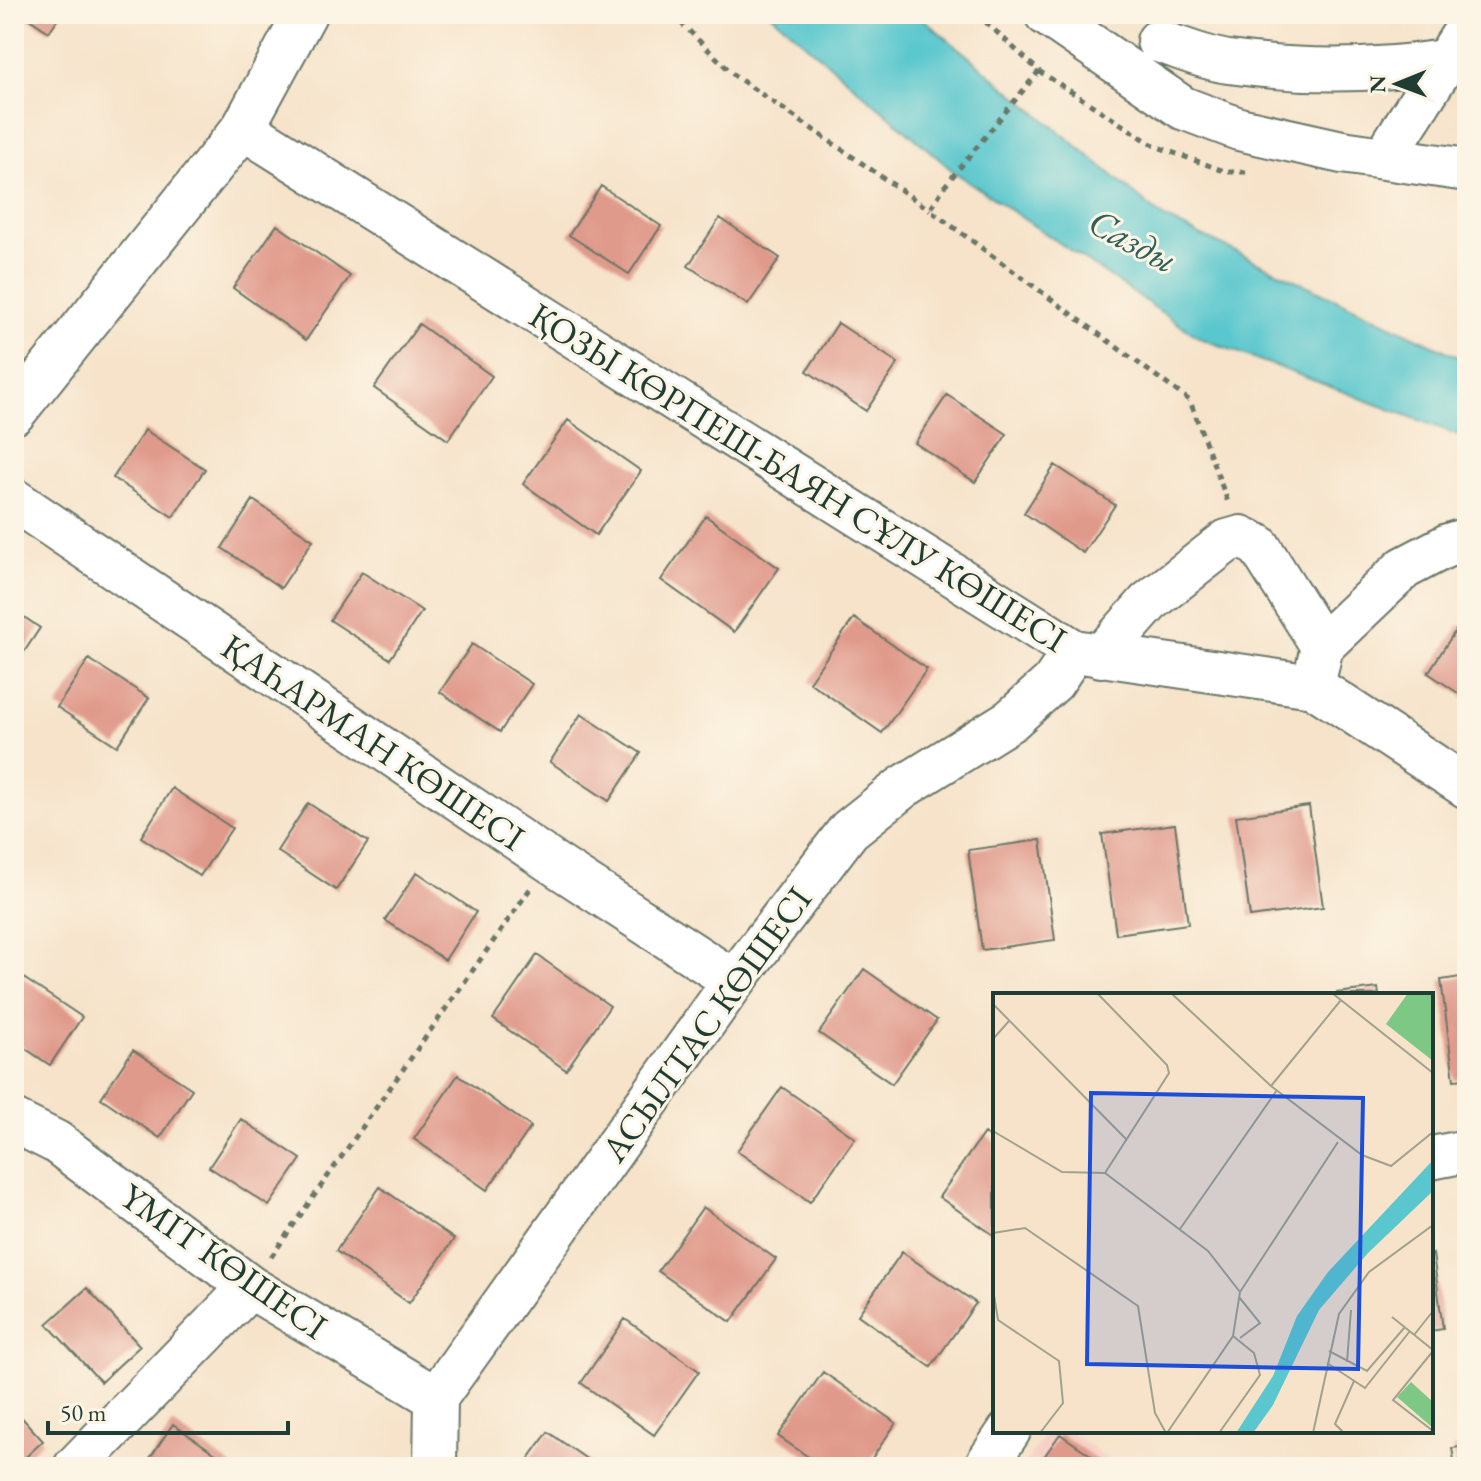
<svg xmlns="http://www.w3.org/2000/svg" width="1481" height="1481" font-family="'EB Garamond',serif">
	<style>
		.built { fill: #f7d1c7 }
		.water { fill: #5ac7ce; stroke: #3c8281; stroke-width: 2 }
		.building { fill: #e09a8b }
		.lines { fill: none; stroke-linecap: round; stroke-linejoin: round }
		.minor-casing { stroke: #6a7768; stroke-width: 46 }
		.path { stroke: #6a7768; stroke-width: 5; stroke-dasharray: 6 6; stroke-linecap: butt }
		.minor { stroke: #fff; stroke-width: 42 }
		.labels { text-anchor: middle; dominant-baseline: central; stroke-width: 6; stroke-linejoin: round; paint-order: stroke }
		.street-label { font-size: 36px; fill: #1f3d34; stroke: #fcf5e5 }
		.water-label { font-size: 38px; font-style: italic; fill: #2e605a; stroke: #fcf5e5 }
		.inset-road { fill: none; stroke: #a0a18e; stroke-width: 2 }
		.view { fill: #1d4ed8; fill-opacity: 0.15; stroke: #1d4ed8; stroke-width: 4 }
		.inset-edge { fill: none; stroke: #1f3d34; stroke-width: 4 }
	</style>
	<rect width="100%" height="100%" fill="#fcf5e5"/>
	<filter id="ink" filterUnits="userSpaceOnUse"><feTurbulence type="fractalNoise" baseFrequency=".0125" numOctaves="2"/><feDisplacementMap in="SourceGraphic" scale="16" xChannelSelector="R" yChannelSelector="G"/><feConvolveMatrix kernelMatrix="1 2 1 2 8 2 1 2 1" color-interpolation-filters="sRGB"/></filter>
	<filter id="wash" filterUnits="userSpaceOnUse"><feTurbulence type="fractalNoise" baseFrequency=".006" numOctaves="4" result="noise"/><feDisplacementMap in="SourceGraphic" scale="32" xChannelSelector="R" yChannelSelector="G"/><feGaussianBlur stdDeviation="1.8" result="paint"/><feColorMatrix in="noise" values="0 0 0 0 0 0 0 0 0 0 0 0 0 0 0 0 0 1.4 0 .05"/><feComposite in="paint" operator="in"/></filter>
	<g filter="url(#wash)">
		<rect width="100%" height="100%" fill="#f6e3ca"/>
		<path class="built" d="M 1047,1431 L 1067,1431 L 1120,1467 L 1023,1467 Z"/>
		<path class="water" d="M 771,14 L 917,14 L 1164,218 L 1467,361 L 1467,438 L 1200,338 L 953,171 Z"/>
		<g id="blocks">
			<path class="building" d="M 22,14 L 61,14 L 49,32 Z
				M 601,186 L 661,226 L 629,274 L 569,235 Z
				M 720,218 L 780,258 L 748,305 L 688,266 Z
				M 277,225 L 350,276 L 306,340 L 233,288 Z
				M 838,323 L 898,363 L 866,411 L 807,371 Z
				M 419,324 L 492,376 L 448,440 L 374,388 Z
				M 947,395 L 1007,434 L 975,482 L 915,443 Z
				M 568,420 L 641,471 L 596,535 L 523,484 Z
				M 145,430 L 205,469 L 173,517 L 113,478 Z
				M 1055,465 L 1115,505 L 1083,553 L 1024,513 Z
				M 253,500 L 313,540 L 281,588 L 222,548 Z
				M 706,516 L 779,568 L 734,632 L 661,580 Z
				M 362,572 L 422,611 L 390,659 L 330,620 Z
				M 14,610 L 40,628 L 14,667 Z
				M 854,618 L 927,669 L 882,733 L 809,682 Z
				M 1459,625 L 1467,630 L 1467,699 L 1428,673 Z
				M 472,644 L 532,684 L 500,732 L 440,692 Z
				M 89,659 L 149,698 L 117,746 L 57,707 Z
				M 581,714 L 641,753 L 609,801 L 550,762 Z
				M 172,788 L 232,828 L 200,876 L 141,837 Z
				M 308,803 L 368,842 L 336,890 L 277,851 Z
				M 1309,806 L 1323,907 L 1250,917 L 1236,816 Z
				M 1175,824 L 1188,924 L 1116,934 L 1102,834 Z
				M 1041,840 L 1055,940 L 982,950 L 968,850 Z
				M 417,872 L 476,912 L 445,960 L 385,920 Z
				M 537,955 L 610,1006 L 566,1070 L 493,1019 Z
				M 864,969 L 937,1020 L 892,1084 L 819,1033 Z
				M 1467,976 L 1467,1079 L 1454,1080 L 1441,980 Z
				M 22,977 L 82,1017 L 50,1065 L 14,1041 L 14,989 Z
				M 1378,988 L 1379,995 L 1337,995 L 1337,993 Z
				M 133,1050 L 192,1089 L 160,1138 L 101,1098 Z
				M 458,1075 L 531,1127 L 487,1190 L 414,1139 Z
				M 782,1087 L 855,1138 L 810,1202 L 737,1151 Z
				M 241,1119 L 301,1159 L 269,1206 L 209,1167 Z
				M 984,1133 L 995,1141 L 995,1236 L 939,1197 Z
				M 380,1187 L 454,1239 L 409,1303 L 336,1251 Z
				M 703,1207 L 776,1259 L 731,1322 L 658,1271 Z
				M 902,1252 L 976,1303 L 931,1367 L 858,1315 Z
				M 1433,1254 L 1443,1329 L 1431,1331 L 1431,1255 Z
				M 87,1288 L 140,1346 L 101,1382 L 47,1324 Z
				M 625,1319 L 699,1371 L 654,1435 L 581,1383 Z
				M 823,1372 L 896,1423 L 866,1467 L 823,1467 L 778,1436 Z
				M 14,1409 L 43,1441 L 15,1467 L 14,1467 Z
				M 173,1424 L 234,1467 L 144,1467 Z
				M 548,1432 L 598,1467 L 523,1467 Z
				M 1060,1434 L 1108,1467 L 1037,1467 Z
				M 1467,1446 L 1467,1467 L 1455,1467 L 1452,1448 Z"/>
		</g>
	</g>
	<g filter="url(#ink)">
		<use href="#blocks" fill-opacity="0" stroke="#6a7768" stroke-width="2"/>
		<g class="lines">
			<g class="minor-casing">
				<path id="minor" d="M 1046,14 L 1183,108 L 1239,129 L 1342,152 L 1467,170
					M 1158,41 C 1181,48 1205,59 1229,62 C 1299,72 1374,72 1444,61
					M 243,128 L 1074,651 L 1313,686 L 1467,787
					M 1384,158 L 1467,28
					M 14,413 L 243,128 L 305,14
					M 14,500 L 550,861 L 734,981
					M 1101,656 L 1149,602 L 1227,541 L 1241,537 L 1259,546 L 1322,646
					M 1316,673 L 1322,646 L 1404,568 L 1448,545 L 1467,539
					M 14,1121 L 56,1142 L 250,1287 L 436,1398
					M 1431,1158 L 1467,1151
					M 75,1467 L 250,1287
					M 435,1467 L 436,1398 L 734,981 L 849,830 L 903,787 L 1011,720 L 1053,682 L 1074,651
					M 985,1467 L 1009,1431"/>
			</g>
			<path class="path" d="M 672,14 L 735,76 L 930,210
				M 977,14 L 1039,71 L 1155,146 L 1227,172 L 1251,172
				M 1039,71 L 944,187 L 930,210 L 1190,401 L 1229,505
				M 271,1257 L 530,889"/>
			<use href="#minor" class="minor"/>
		</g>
	</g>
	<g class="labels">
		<g class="street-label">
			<text transform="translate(798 477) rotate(32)">ҚОЗЫ КӨРПЕШ-БАЯН СҰЛУ КӨШЕСІ</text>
			<text transform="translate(373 742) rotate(34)">ҚАҺАРМАН КӨШЕСІ</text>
			<text transform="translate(706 1024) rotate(-54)">АСЫЛТАС КӨШЕСІ</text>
			<text transform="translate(224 1261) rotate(35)">ҮМІТ КӨШЕСІ</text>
		</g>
		<g class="water-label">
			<text transform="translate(1133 240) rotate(28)">Сазды</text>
		</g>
	</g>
	<g transform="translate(993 993)">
		<rect width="440" height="440" fill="#f6e3ca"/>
		<path d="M 415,0 L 440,0 L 440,68 L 393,31 ZM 418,389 L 440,409 L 440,435 L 404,404 Z" fill="#7ec886"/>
		<path d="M 440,167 L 440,198 L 375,260 L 326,317 L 280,412 L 260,440 L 243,440 L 280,383 L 304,323 L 335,279 Z" fill="#5ac7ce"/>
		<path class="inset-road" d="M 104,0 L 174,72 L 176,80 L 112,180M 178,0 L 278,93 L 369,162 L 398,173 L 440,139M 339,0 L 440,80M 0,11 L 133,146M 0,46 L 16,28M 278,93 L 348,7M 0,138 L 69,179 L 112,180 L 215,258 L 247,299M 187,236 L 284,97M 0,240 L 32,235 L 145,313 L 162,420 L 173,440M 0,296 L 5,327 L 66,368 L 70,410 L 47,440M 246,304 L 267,330 L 247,345M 399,324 L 440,357M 421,342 L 440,318M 336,358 L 374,378 L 412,334M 440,358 L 400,407 L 440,438M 354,369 L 358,317M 334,370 L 372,395 L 417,338M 174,440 L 240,343 L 247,299 L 345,149M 226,440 L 267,382 L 261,360 L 240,343M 320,440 L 346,321 L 376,279 L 440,232M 351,440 L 342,431 L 361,388"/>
		<path class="view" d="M 98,100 L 370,105 L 365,376 L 94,371 Z"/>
		<rect width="440" height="440" class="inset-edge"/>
	</g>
	<rect width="1481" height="1481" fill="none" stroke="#fcf5e5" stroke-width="48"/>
	<g transform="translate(1397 84) rotate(269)" stroke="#fcf5e5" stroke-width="6" paint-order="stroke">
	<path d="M0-6L14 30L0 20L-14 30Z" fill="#1f3d34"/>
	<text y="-12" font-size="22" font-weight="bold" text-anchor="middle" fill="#1f3d34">N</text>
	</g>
	<path d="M48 1421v12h240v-12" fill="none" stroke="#1f3d34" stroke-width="4"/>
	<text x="60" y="1421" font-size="24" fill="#1f3d34" stroke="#fcf5e5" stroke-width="6" paint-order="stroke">50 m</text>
</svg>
